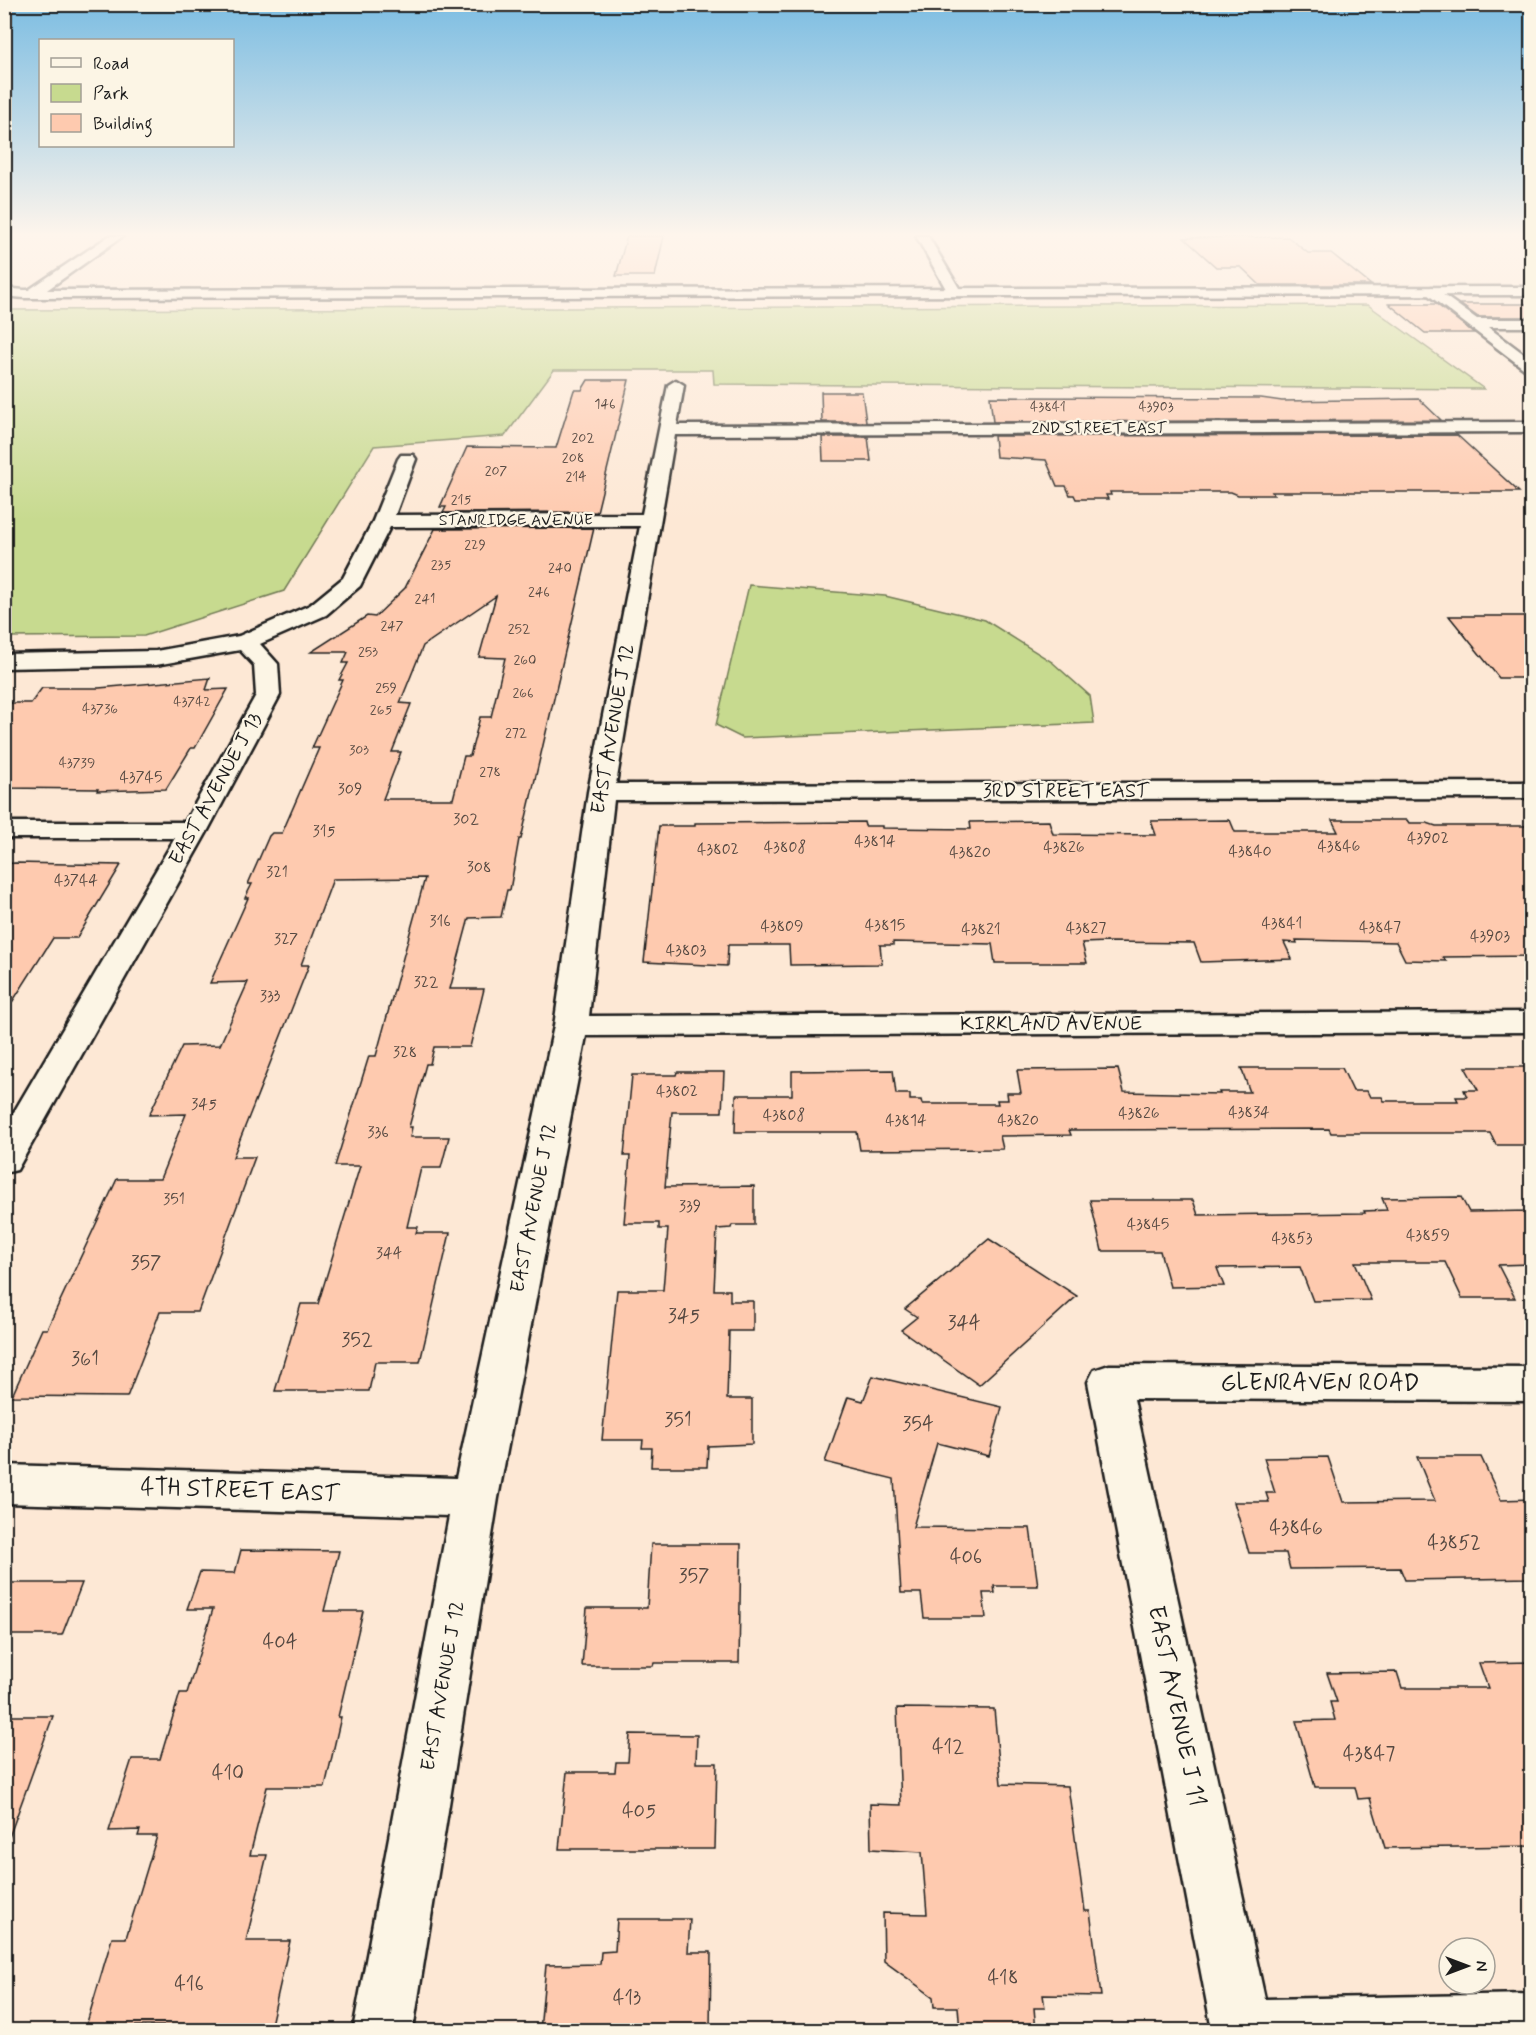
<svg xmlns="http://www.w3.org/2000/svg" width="1536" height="2035" font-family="Mynerve,sans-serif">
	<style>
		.green { fill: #c7da8f; stroke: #727b56; stroke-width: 1.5 }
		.building { fill: #fecaaf; stroke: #1c1c1c; stroke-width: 1.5; fill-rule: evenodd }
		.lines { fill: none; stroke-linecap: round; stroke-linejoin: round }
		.street-casing { stroke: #1c1c1c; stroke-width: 5 }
		.secondary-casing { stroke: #1c1c1c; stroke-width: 5 }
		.street { fill: #fcf5e5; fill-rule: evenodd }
		.secondary { fill: #fcf5e5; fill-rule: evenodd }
		.labels { text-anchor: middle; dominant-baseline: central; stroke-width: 4.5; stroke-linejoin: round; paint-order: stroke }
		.far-number-label { font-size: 14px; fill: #544841 }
		.far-street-label { font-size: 16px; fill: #1c1c1c; stroke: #fcf5e5 }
		.number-label { font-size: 16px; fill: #544841 }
		.street-label { font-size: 20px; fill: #1c1c1c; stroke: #fcf5e5 }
		.near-number-label { font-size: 20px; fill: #544841 }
		.near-street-label { font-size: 24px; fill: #1c1c1c; stroke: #fcf5e5 }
	</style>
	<rect width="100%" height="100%" fill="#fde8d5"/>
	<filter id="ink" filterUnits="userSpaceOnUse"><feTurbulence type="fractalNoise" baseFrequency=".0167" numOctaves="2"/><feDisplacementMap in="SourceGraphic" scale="12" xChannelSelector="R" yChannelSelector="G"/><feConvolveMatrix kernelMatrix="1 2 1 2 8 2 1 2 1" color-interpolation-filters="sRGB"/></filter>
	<g filter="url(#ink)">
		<path class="green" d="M 1368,305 L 1484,389 L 714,384 L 713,370 L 554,370 L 505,436 L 374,446 L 284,591 L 144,636 L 5,637 L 5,310 Z
			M 749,585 L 885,596 L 985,620 L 1052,662 L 1090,696 L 1094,723 L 742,738 L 716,725 Z"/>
		<path class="building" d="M 627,236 L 664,236 L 655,276 L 616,276 Z
			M 1288,237 L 1308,253 L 1331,253 L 1371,285 L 1260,285 L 1241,267 L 1216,267 L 1184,238 Z
			M 1389,304 L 1436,304 L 1474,333 L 1425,333 Z
			M 1460,304 L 1532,304 L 1532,317 L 1478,317 Z
			M 588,380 L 629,380 L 597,512 L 443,513 L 446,507 L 440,507 L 467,447 L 556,448 L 574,390 L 582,390 Z
			M 821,392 L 862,392 L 866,422 L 822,422 Z
			M 990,397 L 1261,398 L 1282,401 L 1419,399 L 1441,420 L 993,422 Z
			M 1457,435 L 1519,492 L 1272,492 L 1274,495 L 1238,495 L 1231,492 L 1110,492 L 1111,495 L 1106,495 L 1108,499 L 1076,499 L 1074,495 L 1070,495 L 1066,486 L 1057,486 L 1046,460 L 996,457 L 994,436 Z
			M 822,437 L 868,437 L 871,461 L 823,461 Z
			M 594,528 L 521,839 L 519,839 L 510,890 L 507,890 L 501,917 L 469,918 L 450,989 L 484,989 L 470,1047 L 434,1047 L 430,1064 L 426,1064 L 409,1127 L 412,1127 L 410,1137 L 449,1137 L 441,1168 L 421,1168 L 407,1227 L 418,1227 L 416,1233 L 450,1233 L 420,1362 L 375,1362 L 369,1391 L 275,1391 L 301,1304 L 318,1304 L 360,1166 L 335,1166 L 369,1056 L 376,1056 L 425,878 L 333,879 L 301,965 L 309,965 L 233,1157 L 255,1157 L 198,1312 L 160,1312 L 127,1397 L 12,1396 L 42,1329 L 47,1329 L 117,1179 L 160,1179 L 186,1114 L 149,1115 L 182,1046 L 220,1045 L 248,982 L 210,983 L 248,898 L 245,898 L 252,884 L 248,884 L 269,836 L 272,833 L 282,833 L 319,748 L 312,748 L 343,680 L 339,680 L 348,663 L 343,663 L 348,652 L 311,652 L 367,616 L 375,617 L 405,588 L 435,529 ZM 496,596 L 479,657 L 505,658 L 491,717 L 480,717 L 470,756 L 464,756 L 453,799 L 383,799 L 401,752 L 392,752 L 411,704 L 400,703 L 423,646 Z
			M 1449,616 L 1532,616 L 1532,678 L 1499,678 Z
			M 210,678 L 206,690 L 228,689 L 195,748 L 191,748 L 166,789 L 97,791 L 98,789 L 4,788 L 4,703 L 31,703 L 42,688 L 99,688 Z
			M 1230,820 L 1235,832 L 1338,832 L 1332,820 L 1407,820 L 1409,823 L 1427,823 L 1436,826 L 1532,826 L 1532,956 L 1443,957 L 1446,961 L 1405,960 L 1396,942 L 1296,940 L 1297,943 L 1284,942 L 1292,959 L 1201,962 L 1194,943 L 1107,942 L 1082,943 L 1087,963 L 995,963 L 992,944 L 893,942 L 893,945 L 880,945 L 882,964 L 790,965 L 789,945 L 728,945 L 727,966 L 644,962 L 659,826 L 695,826 L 695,823 L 864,822 L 865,826 L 882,826 L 882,828 L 971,829 L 970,822 L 1049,821 L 1053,834 L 1156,835 L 1151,821 Z
			M 15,863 L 121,865 L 77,938 L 53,938 L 4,1015 L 4,864 Z
			M 1465,1067 L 1532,1067 L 1532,1145 L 1496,1145 L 1490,1133 L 1331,1133 L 1329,1129 L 1069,1130 L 1071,1135 L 1000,1136 L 1003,1149 L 860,1150 L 857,1132 L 735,1132 L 736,1095 L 792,1095 L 792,1071 L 893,1070 L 896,1094 L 910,1094 L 910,1100 L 921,1100 L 922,1104 L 998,1104 L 997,1100 L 1008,1100 L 1007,1093 L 1021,1093 L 1017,1070 L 1118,1069 L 1124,1092 L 1220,1094 L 1219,1092 L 1250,1092 L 1241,1068 L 1342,1068 L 1353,1091 L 1367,1091 L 1370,1097 L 1382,1097 L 1384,1101 L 1458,1101 L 1456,1097 L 1467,1097 L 1464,1090 L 1478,1090 Z
			M 677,1072 L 724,1072 L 722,1112 L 672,1112 L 665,1187 L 754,1186 L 754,1225 L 732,1225 L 731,1228 L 717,1229 L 714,1290 L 730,1290 L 730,1301 L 753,1301 L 753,1331 L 729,1331 L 727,1399 L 752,1399 L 752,1444 L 708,1446 L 707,1467 L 651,1467 L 652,1448 L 642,1448 L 643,1440 L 602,1440 L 617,1290 L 663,1290 L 668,1229 L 659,1229 L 659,1223 L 624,1223 L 630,1156 L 624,1156 L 632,1075 L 676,1075 Z
			M 1461,1197 L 1469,1212 L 1532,1211 L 1532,1264 L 1498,1265 L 1515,1298 L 1462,1298 L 1445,1262 L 1355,1262 L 1371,1300 L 1313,1301 L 1300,1267 L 1217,1268 L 1224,1286 L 1170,1287 L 1160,1251 L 1102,1251 L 1090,1200 L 1193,1200 L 1198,1215 L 1365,1213 L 1364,1211 L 1387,1210 L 1382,1198 Z
			M 989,1239 L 1077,1296 L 979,1385 L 901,1330 L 917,1317 L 905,1309 Z
			M 873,1376 L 1002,1407 L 989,1456 L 937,1443 L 913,1527 L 1030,1528 L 1038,1586 L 994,1586 L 995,1593 L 983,1593 L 986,1618 L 924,1618 L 921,1593 L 901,1593 L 894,1479 L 825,1462 L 848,1397 L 863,1401 Z
			M 1328,1457 L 1343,1502 L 1435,1501 L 1417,1457 L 1481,1457 L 1501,1500 L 1532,1499 L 1532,1578 L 1405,1580 L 1400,1568 L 1290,1569 L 1286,1553 L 1249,1553 L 1234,1502 L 1269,1502 L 1266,1493 L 1275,1493 L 1264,1458 Z
			M 651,1544 L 741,1544 L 739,1663 L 654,1663 L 653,1666 L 582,1666 L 587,1608 L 647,1608 Z
			M 241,1550 L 339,1551 L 324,1611 L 363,1611 L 338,1717 L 341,1717 L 325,1787 L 267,1787 L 250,1855 L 267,1855 L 246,1941 L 290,1941 L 270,2029 L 198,2029 L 199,2026 L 86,2026 L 112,1938 L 126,1938 L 157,1836 L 138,1836 L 140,1830 L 109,1831 L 132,1759 L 160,1759 L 180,1693 L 187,1693 L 213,1609 L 187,1609 L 200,1572 L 235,1573 Z
			M 4,1583 L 82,1583 L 62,1635 L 4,1635 Z
			M 1532,1662 L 1532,1846 L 1385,1848 L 1370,1798 L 1358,1799 L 1355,1787 L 1315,1787 L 1296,1721 L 1335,1720 L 1330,1702 L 1337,1702 L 1327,1673 L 1397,1672 L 1402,1688 L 1488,1688 L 1479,1663 Z
			M 897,1708 L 994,1709 L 1001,1784 L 1068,1786 L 1085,1911 L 1090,1911 L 1101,1996 L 1043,1995 L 1045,2008 L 1034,2008 L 1036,2031 L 960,2031 L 958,2007 L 934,2007 L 933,1997 L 884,1961 L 883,1913 L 927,1914 L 922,1852 L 871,1849 L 870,1804 L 901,1805 Z
			M 4,1716 L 53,1716 L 8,1840 L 4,1840 Z
			M 630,1734 L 697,1735 L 696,1763 L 717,1763 L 715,1849 L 559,1849 L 567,1772 L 615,1772 L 616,1762 L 628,1762 Z
			M 617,1919 L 690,1919 L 688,1952 L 711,1952 L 710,2031 L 540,2031 L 546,1965 L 600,1964 L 601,1952 L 615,1951 Z"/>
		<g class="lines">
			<g class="street-casing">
				<path id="street" d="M 109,236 L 123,236 L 37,297 L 27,297 L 25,294 L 27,291 Z
					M 916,236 L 928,236 L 962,293 L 960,296 L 950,296 Z
					M 1432,287 L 1477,319 L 1532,319 L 1532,327 L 1488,327 L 1532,360 L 1532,373 L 1527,371 L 1427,294 L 1425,291 Z
					M 676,380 L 684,385 L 677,425 L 1532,422 L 1532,432 L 675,435 L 616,784 L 1532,782 L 1532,798 L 614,800 L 589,1016 L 1532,1012 L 1532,1032 L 586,1036 L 498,1498 L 413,2030 L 353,2030 L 449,1516 L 4,1503 L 4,1465 L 456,1478 L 554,1026 L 588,792 L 640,526 L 390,527 L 360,586 L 326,615 L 260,644 L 278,664 L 280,695 L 208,830 L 22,1161 L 17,1170 L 4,1173 L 4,1129 L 175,838 L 4,838 L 4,822 L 185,822 L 256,695 L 254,665 L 240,650 L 156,665 L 4,668 L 4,654 L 156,651 L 239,636 L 310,605 L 343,578 L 373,521 L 398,459 L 401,455 L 413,455 L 416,459 L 395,515 L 642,514 L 668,385 Z
					M 1109,1365 L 1532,1367 L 1532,1401 L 1134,1399 L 1265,1999 L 1532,1994 L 1532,2030 L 1212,2030 L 1088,1382 L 1094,1370 Z"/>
			</g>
			<g class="secondary-casing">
				<path id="secondary" d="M 1532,287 L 1532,295 L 24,298 L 4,296 L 4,288 L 24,290 Z"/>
			</g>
			<use href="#street" class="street"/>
			<use href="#secondary" class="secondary"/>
		</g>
	</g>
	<linearGradient id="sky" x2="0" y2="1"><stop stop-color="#7cbde2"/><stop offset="0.45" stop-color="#fef5ec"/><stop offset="1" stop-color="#fef5ec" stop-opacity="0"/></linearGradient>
	<rect width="1536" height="521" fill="url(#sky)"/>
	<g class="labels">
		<g class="far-number-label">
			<text x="605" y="404">146</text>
			<text x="1048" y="407">43841</text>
			<text x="1156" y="407">43903</text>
			<text x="583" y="438">202</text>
			<text x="573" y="458">208</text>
			<text x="496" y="471">207</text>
			<text x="576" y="477">214</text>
			<text x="461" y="500">215</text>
			<text x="475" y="545">229</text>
			<text x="441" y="565">235</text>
			<text x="560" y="568">240</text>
			<text x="539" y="592">246</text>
			<text x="425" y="599">241</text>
			<text x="392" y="626">247</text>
			<text x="519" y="629">252</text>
			<text x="368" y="652">253</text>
			<text x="525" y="660">260</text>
			<text x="386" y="688">259</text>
			<text x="523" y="693">266</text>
			<text x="192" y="702">43742</text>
			<text x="100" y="709">43736</text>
			<text x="381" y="710">265</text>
			<text x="516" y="733">272</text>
			<text x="359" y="750">303</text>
			<text x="77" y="763">43739</text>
			<text x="490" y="772">278</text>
		</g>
		<g class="far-street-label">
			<text x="1099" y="428">2ND STREET EAST</text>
			<text x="516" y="520">STANRIDGE AVENUE</text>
		</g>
		<g class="number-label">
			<text x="141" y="777">43745</text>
			<text x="350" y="789">309</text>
			<text x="466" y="819">302</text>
			<text x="324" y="831">315</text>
			<text x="1428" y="838">43902</text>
			<text x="875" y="841">43814</text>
			<text x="1339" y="846">43846</text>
			<text x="785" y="847">43808</text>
			<text x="1064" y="847">43826</text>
			<text x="718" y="849">43802</text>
			<text x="1250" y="851">43840</text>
			<text x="970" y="852">43820</text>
			<text x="479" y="867">308</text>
			<text x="277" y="872">321</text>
			<text x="76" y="880">43744</text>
			<text x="440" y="921">316</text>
			<text x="1282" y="923">43841</text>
			<text x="885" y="925">43815</text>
			<text x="782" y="926">43809</text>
			<text x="1380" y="927">43847</text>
			<text x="1086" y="928">43827</text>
			<text x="981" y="929">43821</text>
			<text x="1490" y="936">43903</text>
			<text x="286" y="939">327</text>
			<text x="686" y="950">43803</text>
			<text x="426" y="982">322</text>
			<text x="270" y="996">333</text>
			<text x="405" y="1052">328</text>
			<text x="677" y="1091">43802</text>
			<text x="204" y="1104">345</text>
			<text x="1249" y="1112">43834</text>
			<text x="1139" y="1113">43826</text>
			<text x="784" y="1115">43808</text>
			<text x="906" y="1120">43814</text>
			<text x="1018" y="1120">43820</text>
			<text x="378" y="1132">336</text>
			<text x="174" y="1199">351</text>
			<text x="690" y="1206">339</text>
			<text x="1148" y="1224">43845</text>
			<text x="1428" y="1235">43859</text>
			<text x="1292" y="1238">43853</text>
			<text x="389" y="1253">344</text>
		</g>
		<g class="street-label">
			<text transform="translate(613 729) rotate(-80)">EAST AVENUE J 12</text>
			<text transform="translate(216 789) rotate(-61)">EAST AVENUE J 13</text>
			<text x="1066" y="791">3RD STREET EAST</text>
			<text x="1051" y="1024">KIRKLAND AVENUE</text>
			<text transform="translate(534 1208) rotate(-79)">EAST AVENUE J 12</text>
			<text transform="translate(443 1686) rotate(-80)">EAST AVENUE J 12</text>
		</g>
		<g class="near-number-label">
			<text x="146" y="1263">357</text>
			<text x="684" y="1316">345</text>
			<text x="964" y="1323">344</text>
			<text x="357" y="1340">352</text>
			<text x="85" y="1359">361</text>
			<text x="678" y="1420">351</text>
			<text x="918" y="1424">354</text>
			<text x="1296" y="1528">43846</text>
			<text x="1454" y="1543">43852</text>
			<text x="966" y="1557">406</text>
			<text x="694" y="1576">357</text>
			<text x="280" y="1642">404</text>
			<text x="948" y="1747">412</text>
			<text x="1369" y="1754">43847</text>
			<text x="228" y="1773">410</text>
			<text x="639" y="1811">405</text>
			<text x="1003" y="1978">418</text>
			<text x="189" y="1984">416</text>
			<text x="627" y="1998">413</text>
		</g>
		<g class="near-street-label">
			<text x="1320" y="1383">GLENRAVEN ROAD</text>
			<text transform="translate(240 1491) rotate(2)">4TH STREET EAST</text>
			<text transform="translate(1176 1706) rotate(78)">EAST AVENUE J 11</text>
		</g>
	</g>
	<rect width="1536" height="2035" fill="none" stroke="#fcf5e5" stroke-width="24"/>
	<rect x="12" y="12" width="1512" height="2011" fill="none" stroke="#1c1c1c" stroke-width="2" filter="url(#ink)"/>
	<rect x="39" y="39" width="195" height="108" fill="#fcf5e5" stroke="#a29e95" stroke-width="1.5"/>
	<rect x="51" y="58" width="30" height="9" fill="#fcf5e5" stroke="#a29e95" stroke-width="1.5"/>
	<text x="93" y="69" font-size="18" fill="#1c1c1c">Road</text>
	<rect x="51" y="84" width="30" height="18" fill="#c7da8f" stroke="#a29e95" stroke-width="1.5"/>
	<text x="93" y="99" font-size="18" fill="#1c1c1c">Park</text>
	<rect x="51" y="114" width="30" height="18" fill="#fecaaf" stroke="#a29e95" stroke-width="1.5"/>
	<text x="93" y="129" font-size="18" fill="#1c1c1c">Building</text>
	<g transform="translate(1467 1966) rotate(90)"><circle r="28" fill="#fcf5e5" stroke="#a29e95" stroke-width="1.5"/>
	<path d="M0-4.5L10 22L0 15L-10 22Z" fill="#1c1c1c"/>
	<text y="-9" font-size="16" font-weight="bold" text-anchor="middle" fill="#1c1c1c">N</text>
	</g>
</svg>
